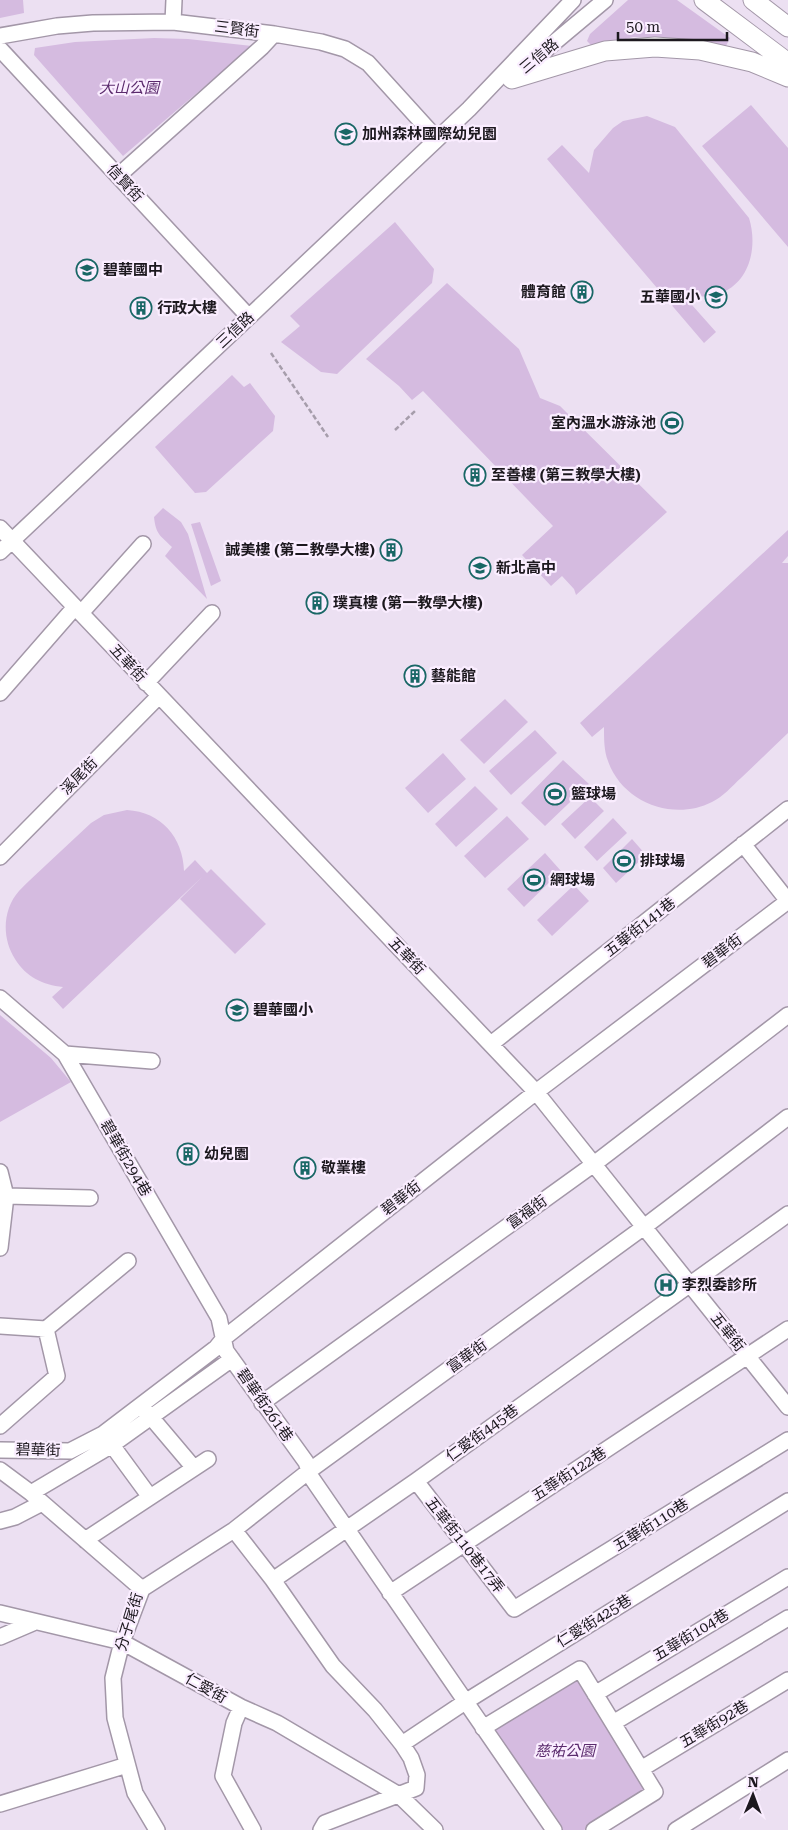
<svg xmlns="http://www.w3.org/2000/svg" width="788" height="1830" font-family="'Roboto Serif','Noto Sans TC',serif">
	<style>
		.green { fill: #d5bbe0 }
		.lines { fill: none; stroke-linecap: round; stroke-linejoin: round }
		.minor-casing { stroke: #a397a8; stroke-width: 18 }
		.major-casing { stroke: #a397a8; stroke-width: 21 }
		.path { stroke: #a69dab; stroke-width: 2.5; stroke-dasharray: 5 2.5; stroke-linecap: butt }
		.minor { stroke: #fff; stroke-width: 15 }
		.major { stroke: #fff; stroke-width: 19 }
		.labels { text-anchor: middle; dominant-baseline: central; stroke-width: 4.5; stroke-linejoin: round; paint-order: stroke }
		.street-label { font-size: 15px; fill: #1c181e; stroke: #faedff }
		.park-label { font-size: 15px; font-style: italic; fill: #5b2b6d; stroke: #faedff }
		.poi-label { font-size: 15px; font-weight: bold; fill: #1c181e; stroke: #faedff; text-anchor: start }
	</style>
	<rect width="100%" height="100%" fill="#ece0f2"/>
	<path class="green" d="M 0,0 L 23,0 L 24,13 L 0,18 Z
		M 628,0 L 677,0 L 730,38 L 726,46 L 707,41 L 671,38 L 633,37 L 594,48 L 587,41 L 590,34 Z
		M 154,38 L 188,39 L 252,46 L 123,156 L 34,55 L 35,48 L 75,42 Z
		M 751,105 L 788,148 L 788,247 L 702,146 Z
		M 647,116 L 675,127 L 749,218 C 758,247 750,283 719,294 C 708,298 696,296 684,296 L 716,332 L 704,343 L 547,159 L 562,145 L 589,173 L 594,150 L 613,128 L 623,121 Z
		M 395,222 L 434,269 L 432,283 L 337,374 L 321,372 L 281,342 L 300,326 L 290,316 Z
		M 447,283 L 519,349 L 540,398 L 560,406 L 667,512 L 576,595 L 574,589 L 562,576 L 551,586 L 522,555 L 553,526 L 423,391 L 412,400 L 399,386 L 366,359 Z
		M 232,375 L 244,387 L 250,383 L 275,416 L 273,431 L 206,492 L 195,493 L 155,447 Z
		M 163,508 L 181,522 L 188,534 L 207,599 L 165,556 L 172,547 C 160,535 156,535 154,517 Z
		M 200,522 L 221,581 L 211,586 L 191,524 Z
		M 788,530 L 788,556 L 782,563 L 788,563 L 788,733 C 772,748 757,763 741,778 C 732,786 723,797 712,802 C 673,822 622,802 608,761 C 604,751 604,739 604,727 L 592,737 L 580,723 Z
		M 505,699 L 528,722 L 484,764 L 460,740 Z
		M 535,730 L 557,753 L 511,795 L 489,771 Z
		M 443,753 L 466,779 L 428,813 L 405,788 Z
		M 563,760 L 589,784 L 545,826 L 521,803 Z
		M 475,786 L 498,809 L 456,847 L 435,824 Z
		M 590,797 L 604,811 L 575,839 L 561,824 Z
		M 127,810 C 161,812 183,837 184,871 L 195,860 L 207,873 L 211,869 L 266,924 L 235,954 L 180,899 L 202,877 L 63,1009 L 52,997 L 63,987 C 43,985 26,977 15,959 C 2,939 2,910 19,891 C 27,882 37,874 46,865 C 61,851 76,837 91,823 L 104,815 Z
		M 507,816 L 529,839 L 485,878 L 464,856 Z
		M 613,818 L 627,833 L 597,861 L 584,847 Z
		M 632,839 L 646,855 L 616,883 L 603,868 Z
		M 545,853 L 561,871 L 524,907 L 507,889 Z
		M 574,885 L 589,901 L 552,936 L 537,920 Z
		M 0,1015 L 51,1058 L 71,1082 L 0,1122 Z
		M 578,1675 L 649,1791 L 584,1830 L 557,1830 L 488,1729 Z"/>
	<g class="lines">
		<g class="minor-casing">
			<path id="minor" d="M 173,22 L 174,0
				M 0,36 L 57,26 L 93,23 L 173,22 L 274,34 L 321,42 L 345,49 L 368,63 L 437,139
				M 0,49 L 249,317
				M 513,77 L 605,0
				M 118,176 L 262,47 L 274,34
				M 0,528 L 536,1092 L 788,1407
				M 0,552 L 469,109 L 573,0
				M 81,613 L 143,544
				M 146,683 L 212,613
				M 0,693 L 75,607
				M 743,844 L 788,901
				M 0,857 L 159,696
				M 0,998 L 65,1054 L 219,1318 L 226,1351 L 306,1462 L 311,1477 L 554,1830
				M 491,1044 L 788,809
				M 65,1054 L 152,1061
				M 0,1172 L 6,1196 L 0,1248
				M 6,1196 L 90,1198
				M 0,1326 L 46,1329 L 57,1376 L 0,1426
				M 46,1329 L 128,1261
				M 262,1403 L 594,1164 L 788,1015
				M 145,1410 L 194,1468
				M 106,1437 L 150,1497
				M 0,1450 L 70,1451 L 103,1434 L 216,1348 L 224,1338 L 536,1092 L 788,901
				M 0,1470 L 31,1493 L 142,1589
				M 416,1481 L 514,1609 L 788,1440
				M 31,1493 L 112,1445 L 232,1359
				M 0,1521 L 15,1517 L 42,1503
				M 234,1530 L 273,1580 L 333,1666 L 375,1710 L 402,1744 L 411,1758 L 417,1775 L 416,1788 L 325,1823 L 321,1830
				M 85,1540 L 208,1459
				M 273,1580 L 416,1481 L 788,1214
				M 142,1589 L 234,1530 L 309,1471 L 644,1227 L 788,1117
				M 142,1589 L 122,1642 L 113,1678 L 115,1718 L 135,1793 L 157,1830
				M 390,1593 L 788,1329
				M 0,1613 L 122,1642 L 241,1707 L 277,1723 L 399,1795 L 435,1830
				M 0,1637 L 35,1622
				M 595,1694 L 788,1577
				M 241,1707 L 234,1723 L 223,1776 L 253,1830
				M 613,1723 L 788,1618
				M 483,1728 L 580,1669 L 655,1792 L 594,1830
				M 402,1744 L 465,1702 L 788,1501
				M 641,1769 L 788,1680
				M 0,1804 L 127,1765
				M 676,1830 L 788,1760"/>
		</g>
		<g class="major-casing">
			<path id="major" d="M 704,0 L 788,63
				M 753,0 L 788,27
				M 512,79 L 605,51 L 655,47 L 700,50 L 752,62 L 788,77"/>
		</g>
		<path class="path" d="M 271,353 L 328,437
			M 395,430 L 415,411"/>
		<use href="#minor" class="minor"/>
		<use href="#major" class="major"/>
	</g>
	<defs>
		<g id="school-ring" transform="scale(1.125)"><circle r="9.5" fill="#faedff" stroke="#196766" stroke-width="1.5"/><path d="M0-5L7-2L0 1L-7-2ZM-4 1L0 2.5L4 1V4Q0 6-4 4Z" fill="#196766"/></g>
		<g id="building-ring" transform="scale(1.125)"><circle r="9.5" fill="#faedff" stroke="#196766" stroke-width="1.5"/><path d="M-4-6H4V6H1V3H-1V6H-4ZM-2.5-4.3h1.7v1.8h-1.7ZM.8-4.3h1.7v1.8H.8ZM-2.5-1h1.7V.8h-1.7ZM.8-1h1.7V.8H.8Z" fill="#196766"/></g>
		<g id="stadium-ring" transform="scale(1.125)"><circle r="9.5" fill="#faedff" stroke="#196766" stroke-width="1.5"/><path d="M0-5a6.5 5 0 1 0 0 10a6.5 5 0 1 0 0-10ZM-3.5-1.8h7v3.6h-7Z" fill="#196766"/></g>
		<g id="hospital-ring" transform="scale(1.125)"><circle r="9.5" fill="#faedff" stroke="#196766" stroke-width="1.5"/><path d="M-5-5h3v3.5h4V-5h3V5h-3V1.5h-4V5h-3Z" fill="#196766"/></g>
	</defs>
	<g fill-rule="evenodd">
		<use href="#school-ring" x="346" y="134"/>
		<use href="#school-ring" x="87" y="270"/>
		<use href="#building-ring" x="582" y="292"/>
		<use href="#school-ring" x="716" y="297"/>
		<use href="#building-ring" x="141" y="308"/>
		<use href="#stadium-ring" x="672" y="423"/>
		<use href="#building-ring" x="475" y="475"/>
		<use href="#building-ring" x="391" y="550"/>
		<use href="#school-ring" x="480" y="568"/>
		<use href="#building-ring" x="317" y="603"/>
		<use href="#building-ring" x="415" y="676"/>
		<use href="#stadium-ring" x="555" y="794"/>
		<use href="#stadium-ring" x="624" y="861"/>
		<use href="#stadium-ring" x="534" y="880"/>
		<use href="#school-ring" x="237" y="1010"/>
		<use href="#building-ring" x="188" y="1154"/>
		<use href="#building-ring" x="305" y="1168"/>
		<use href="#hospital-ring" x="666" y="1285"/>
	</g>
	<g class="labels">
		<g class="street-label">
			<text transform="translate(237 29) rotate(7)">三賢街</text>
			<text transform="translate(539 56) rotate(-40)">三信路</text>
			<text transform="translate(125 183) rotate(47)">信賢街</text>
			<text transform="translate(235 330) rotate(-43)">三信路</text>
			<text transform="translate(128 663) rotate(47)">五華街</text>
			<text transform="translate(79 776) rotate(-45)">溪尾街</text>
			<text transform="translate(640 927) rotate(-38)">五華街141巷</text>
			<text transform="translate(722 951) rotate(-37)">碧華街</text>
			<text transform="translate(407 956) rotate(46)">五華街</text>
			<text transform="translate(126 1158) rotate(60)">碧華街294巷</text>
			<text transform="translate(401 1198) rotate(-38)">碧華街</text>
			<text transform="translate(527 1212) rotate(-36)">富福街</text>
			<text transform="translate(728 1332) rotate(51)">五華街</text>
			<text transform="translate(467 1356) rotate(-36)">富華街</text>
			<text transform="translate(265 1405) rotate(55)">碧華街261巷</text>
			<text transform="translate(482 1433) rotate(-36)">仁愛街445巷</text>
			<text transform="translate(38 1450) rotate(1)">碧華街</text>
			<text transform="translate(569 1474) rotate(-33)">五華街122巷</text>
			<text transform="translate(651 1525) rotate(-32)">五華街110巷</text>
			<text transform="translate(465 1545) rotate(52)">五華街110巷17弄</text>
			<text transform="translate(594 1621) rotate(-32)">仁愛街425巷</text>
			<text transform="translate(129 1622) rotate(-73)">分子尾街</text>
			<text transform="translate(691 1635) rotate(-31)">五華街104巷</text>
			<text transform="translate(206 1688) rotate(29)">仁愛街</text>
			<text transform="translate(714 1724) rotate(-31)">五華街92巷</text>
		</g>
		<g class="park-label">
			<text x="129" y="88">大山公園</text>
			<text x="565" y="1751">慈祐公園</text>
		</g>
		<g class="poi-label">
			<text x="362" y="134">加州森林國際幼兒園</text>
			<text x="103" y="270">碧華國中</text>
			<text x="566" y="292" text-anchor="end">體育館</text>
			<text x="700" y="297" text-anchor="end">五華國小</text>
			<text x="157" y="308">行政大樓</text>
			<text x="656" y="423" text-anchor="end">室內溫水游泳池</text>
			<text x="491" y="475">至善樓 (第三教學大樓)</text>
			<text x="375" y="550" text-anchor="end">誠美樓 (第二教學大樓)</text>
			<text x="496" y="568">新北高中</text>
			<text x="333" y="603">璞真樓 (第一教學大樓)</text>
			<text x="431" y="676">藝能館</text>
			<text x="571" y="794">籃球場</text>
			<text x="640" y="861">排球場</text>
			<text x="550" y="880">網球場</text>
			<text x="253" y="1010">碧華國小</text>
			<text x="204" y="1154">幼兒園</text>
			<text x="321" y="1168">敬業樓</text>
			<text x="682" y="1285">李烈委診所</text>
		</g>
	</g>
	<g transform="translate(753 1795) rotate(1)" stroke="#faedff" stroke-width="4" paint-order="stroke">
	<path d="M0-4L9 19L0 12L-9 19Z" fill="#1c181e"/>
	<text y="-8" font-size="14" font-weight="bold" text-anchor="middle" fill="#1c181e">N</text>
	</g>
	<path d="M618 32v8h109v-8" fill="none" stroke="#1c181e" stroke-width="2.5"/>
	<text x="626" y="32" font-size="15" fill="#1c181e" stroke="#faedff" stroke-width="4" paint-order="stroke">50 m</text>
</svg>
